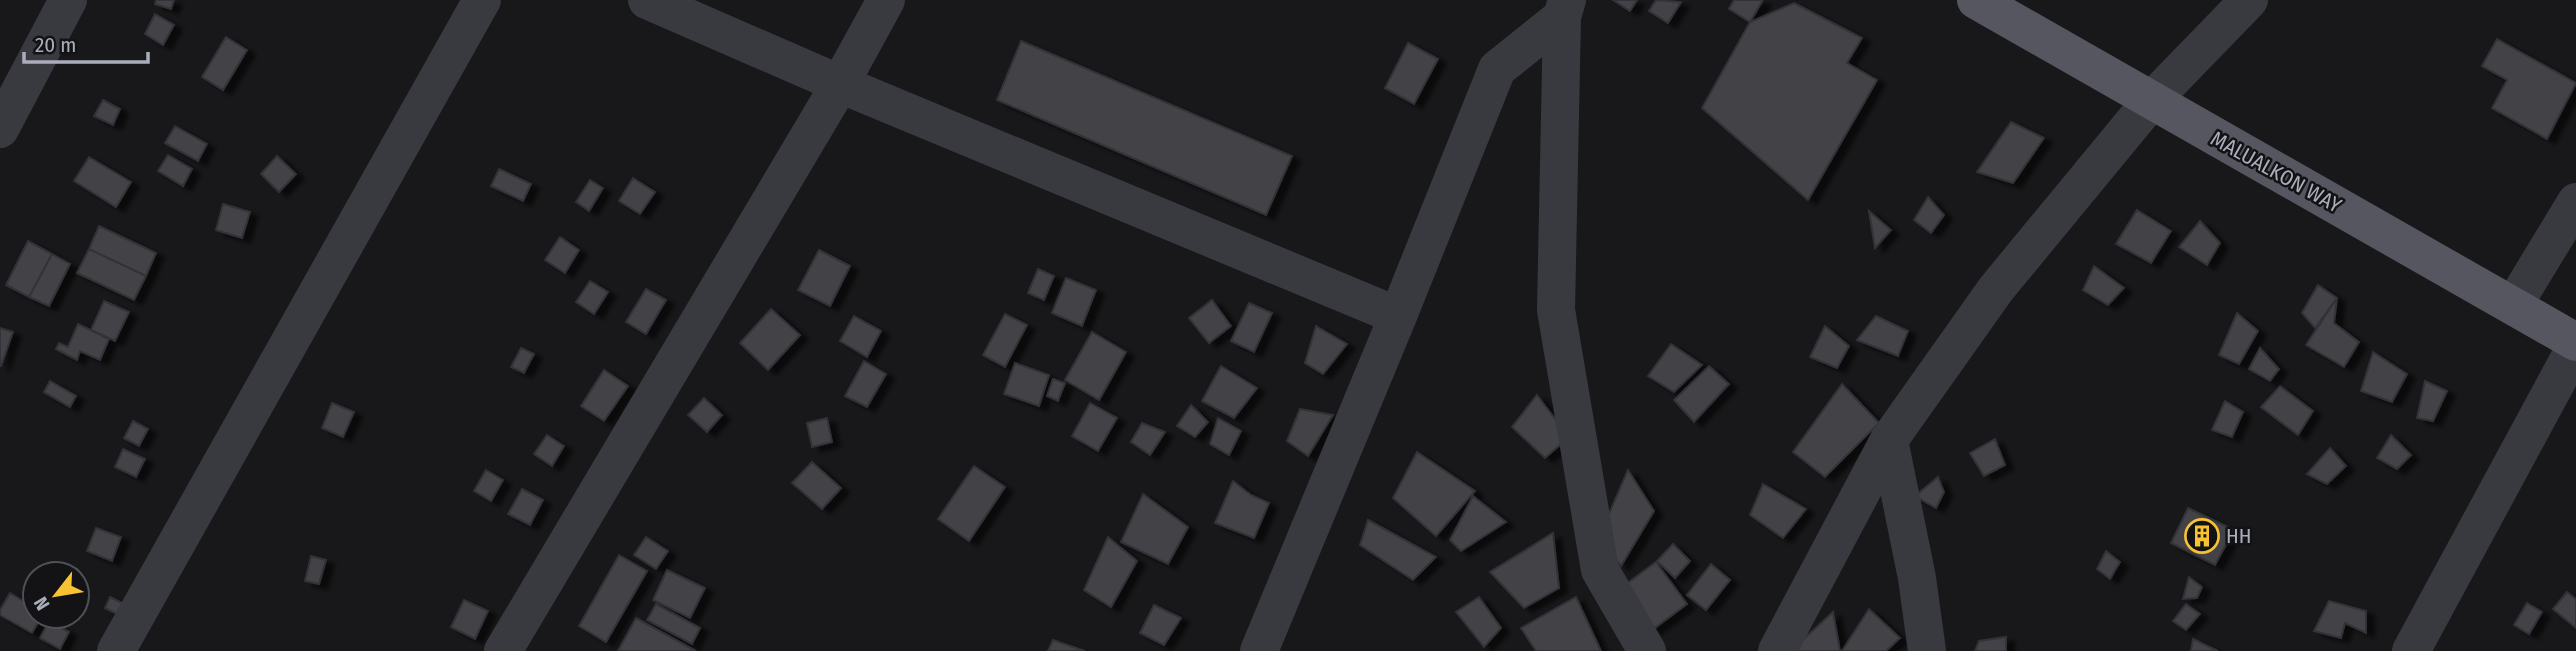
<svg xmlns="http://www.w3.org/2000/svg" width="2576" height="651" font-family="'Fira Sans Condensed',sans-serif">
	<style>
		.building { fill: #424347; stroke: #323237; stroke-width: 2; filter: url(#shadow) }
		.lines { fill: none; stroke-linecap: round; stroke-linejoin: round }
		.minor { stroke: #393a40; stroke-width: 38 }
		.major { stroke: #55565f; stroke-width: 38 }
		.labels { text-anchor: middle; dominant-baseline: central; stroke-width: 5; stroke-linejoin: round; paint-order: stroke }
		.street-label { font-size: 21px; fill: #aaaebb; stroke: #131316 }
		.poi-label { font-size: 21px; fill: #aaaebb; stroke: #131316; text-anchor: start }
	</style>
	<defs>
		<filter id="shadow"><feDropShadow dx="8" dy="4.5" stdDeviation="2" flood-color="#0009"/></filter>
	</defs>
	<rect width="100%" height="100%" fill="#18181a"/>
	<path class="building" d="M 156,0 L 174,0 L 171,9 L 155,4 Z
		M 1613,0 L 1637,0 L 1630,11 Z
		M 1656,0 L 1681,2 L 1668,23 L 1649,11 Z
		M 1734,0 L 1763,0 L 1750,22 L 1729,9 Z
		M 1794,3 L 1862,38 L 1847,63 L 1877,80 L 1808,200 L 1702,108 L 1750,22 Z
		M 155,14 L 174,25 L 163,45 L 145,34 Z
		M 226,37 L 247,50 L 223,90 L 202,77 Z
		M 2497,39 L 2576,83 L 2547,139 L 2492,108 L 2507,80 L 2482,66 Z
		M 1021,41 L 1292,156 L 1266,215 L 997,100 Z
		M 1408,43 L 1438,59 L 1414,104 L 1385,88 Z
		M 103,100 L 120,109 L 113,125 L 94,116 Z
		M 2011,122 L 2044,138 L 2013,183 L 1977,172 Z
		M 175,126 L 207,144 L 198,161 L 165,143 Z
		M 168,155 L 192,169 L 183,186 L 158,171 Z
		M 277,156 L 296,174 L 279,192 L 261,174 Z
		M 89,157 L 131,182 L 116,207 L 74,181 Z
		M 499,169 L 531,184 L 523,201 L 491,186 Z
		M 633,178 L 655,192 L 640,214 L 619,201 Z
		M 590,180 L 603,188 L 589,211 L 576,202 Z
		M 1928,197 L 1944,215 L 1931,233 L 1914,220 Z
		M 223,204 L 250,212 L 242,238 L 216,230 Z
		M 2137,210 L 2171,231 L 2151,263 L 2116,244 Z
		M 1869,211 L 1891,230 L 1875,248 Z
		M 2200,221 L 2220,243 L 2207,265 L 2179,247 Z
		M 99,226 L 156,253 L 146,276 L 89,249 Z
		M 560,237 L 579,250 L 565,273 L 545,260 Z
		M 28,241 L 52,254 L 29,297 L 6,285 Z
		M 89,249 L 146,276 L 134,300 L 77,273 Z
		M 819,250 L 850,266 L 830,306 L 798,290 Z
		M 52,254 L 70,264 L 49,306 L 29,297 Z
		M 2094,266 L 2124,288 L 2108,305 L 2083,290 Z
		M 1038,269 L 1054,276 L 1044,300 L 1028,293 Z
		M 1066,278 L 1096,290 L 1082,326 L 1052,313 Z
		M 590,281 L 608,292 L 594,314 L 576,302 Z
		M 2318,285 L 2337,298 L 2315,328 L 2302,313 Z
		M 646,289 L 666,300 L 646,334 L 626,322 Z
		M 2337,298 L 2334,323 L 2359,342 L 2344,367 L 2306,345 Z
		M 1212,300 L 1231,326 L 1209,343 L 1189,318 Z
		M 104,301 L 129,312 L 115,341 L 91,330 Z
		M 1249,303 L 1272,313 L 1254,352 L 1231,341 Z
		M 771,309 L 800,335 L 768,370 L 740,343 Z
		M 2237,313 L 2258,331 L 2239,364 L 2219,355 Z
		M 1005,314 L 1027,325 L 1005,367 L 983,355 Z
		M 854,316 L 881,331 L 867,357 L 840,341 Z
		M 1876,316 L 1908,331 L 1898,356 L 1857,340 Z
		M 78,324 L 109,339 L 100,360 L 80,351 L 77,360 L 56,349 L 59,343 L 68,347 Z
		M 1316,326 L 1347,344 L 1323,374 L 1305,363 Z
		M 1825,326 L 1849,346 L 1837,368 L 1810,357 Z
		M 0,328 L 13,332 L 1,366 L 0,366 Z
		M 1092,332 L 1126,352 L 1099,400 L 1065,380 Z
		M 1671,344 L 1702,365 L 1674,392 L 1648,376 Z
		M 521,348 L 534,354 L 524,373 L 511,367 Z
		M 2260,348 L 2279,369 L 2270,381 L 2249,369 Z
		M 2373,352 L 2407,374 L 2392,402 L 2361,391 Z
		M 864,361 L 886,374 L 867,407 L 845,396 Z
		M 1015,363 L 1049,375 L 1039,406 L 1004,394 Z
		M 1221,366 L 1257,388 L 1234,418 L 1202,401 Z
		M 1709,366 L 1729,384 L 1694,422 L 1674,400 Z
		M 604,370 L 628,386 L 604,421 L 581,406 Z
		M 1053,379 L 1065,383 L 1058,401 L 1047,396 Z
		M 50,381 L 76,396 L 70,407 L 44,392 Z
		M 2425,381 L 2447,391 L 2433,421 L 2417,418 Z
		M 1842,384 L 1879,423 L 1825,477 L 1793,452 Z
		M 2280,386 L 2313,411 L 2298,435 L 2261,407 Z
		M 1537,395 L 1569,437 L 1545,458 L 1512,427 Z
		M 704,398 L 722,415 L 707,432 L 688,415 Z
		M 2225,401 L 2243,412 L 2232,437 L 2212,430 Z
		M 332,403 L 354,412 L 343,437 L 322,428 Z
		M 1090,403 L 1117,418 L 1098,451 L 1072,436 Z
		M 1191,405 L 1208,422 L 1195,437 L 1177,426 Z
		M 1300,409 L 1333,415 L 1308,456 L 1287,441 Z
		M 827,418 L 832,442 L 812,447 L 807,423 Z
		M 1218,418 L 1241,431 L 1229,455 L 1210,444 Z
		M 133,421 L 148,429 L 139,446 L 124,438 Z
		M 1142,423 L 1165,432 L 1150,455 L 1131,442 Z
		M 547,435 L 564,446 L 552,466 L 534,454 Z
		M 2391,435 L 2411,455 L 2397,469 L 2377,458 Z
		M 1995,439 L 2005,465 L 1984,476 L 1970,453 Z
		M 2330,448 L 2346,466 L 2327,484 L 2307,474 Z
		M 123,449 L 145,459 L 136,477 L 115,467 Z
		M 1417,452 L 1475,491 L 1436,536 L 1393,498 Z
		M 812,462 L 841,488 L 822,509 L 792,483 Z
		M 974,466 L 1005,487 L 969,541 L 938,519 Z
		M 486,470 L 503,480 L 491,501 L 474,491 Z
		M 1628,470 L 1654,511 L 1621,566 L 1599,537 Z
		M 1938,477 L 1944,492 L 1936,508 L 1915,496 Z
		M 1233,481 L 1251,495 L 1269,503 L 1254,538 L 1215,523 Z
		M 1763,484 L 1806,509 L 1783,538 L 1750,515 Z
		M 522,489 L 543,500 L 530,525 L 508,514 Z
		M 1143,494 L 1188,527 L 1168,564 L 1121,542 Z
		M 1473,496 L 1506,522 L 1461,551 L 1450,540 Z
		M 2188,508 L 2234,530 L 2215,565 L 2171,543 Z
		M 1368,520 L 1436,557 L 1413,580 L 1360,545 Z
		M 96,528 L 121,537 L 112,561 L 87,551 Z
		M 1553,533 L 1559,588 L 1524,608 L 1490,572 Z
		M 646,537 L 668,551 L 656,569 L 634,555 Z
		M 1108,537 L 1137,561 L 1111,607 L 1084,590 Z
		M 1673,544 L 1690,561 L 1675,578 L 1657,561 Z
		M 2106,551 L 2120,562 L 2110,579 L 2097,569 Z
		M 619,555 L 647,571 L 606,642 L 579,626 Z
		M 311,556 L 326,560 L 319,584 L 305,581 Z
		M 1656,562 L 1687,604 L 1652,630 L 1621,588 Z
		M 1711,564 L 1730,580 L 1706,610 L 1687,595 Z
		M 667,570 L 705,588 L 690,618 L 653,600 Z
		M 2189,577 L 2202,587 L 2197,598 L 2183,599 Z
		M 2567,592 L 2576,599 L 2576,628 L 2553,609 Z
		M 10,593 L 35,608 L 35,616 L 42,616 L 32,633 L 0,615 L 0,610 Z
		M 110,597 L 128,606 L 123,617 L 105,608 Z
		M 1479,597 L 1501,628 L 1484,647 L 1456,612 Z
		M 1576,597 L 1601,651 L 1536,651 L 1521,628 Z
		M 464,600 L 488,611 L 475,639 L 451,627 Z
		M 2329,601 L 2366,611 L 2366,633 L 2345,623 L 2341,638 L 2314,631 Z
		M 2527,603 L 2542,612 L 2529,634 L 2514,625 Z
		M 656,604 L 700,628 L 692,644 L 647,620 Z
		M 2186,604 L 2200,614 L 2186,630 L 2173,621 Z
		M 1154,605 L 1181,618 L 1164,645 L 1140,633 Z
		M 1869,609 L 1900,638 L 1886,651 L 1842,651 Z
		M 1833,612 L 1840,651 L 1795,651 L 1796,646 Z
		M 636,618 L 696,651 L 618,651 Z
		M 49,621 L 69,632 L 60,649 L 40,638 Z
		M 2006,637 L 2006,651 L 1975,651 L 1979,641 Z
		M 2193,639 L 2218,651 L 2191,651 Z
		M 1053,640 L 1085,651 L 1048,651 Z"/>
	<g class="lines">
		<path class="minor" d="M 647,0 L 840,84 L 1398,316
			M 1562,17 L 1556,310 L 1600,570 L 1647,651
			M 0,129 L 68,0
			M 2513,306 L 2576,202
			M 1889,440 L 1917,578 L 1927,651
			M 116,651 L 482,0
			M 503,651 L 840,84 L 886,0
			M 1259,651 L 1398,316 L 1497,69 L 1562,17 L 1567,0
			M 1777,651 L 1889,440 L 1996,289 L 2151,101 L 2249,0
			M 2411,651 L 2576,346"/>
		<path class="major" d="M 1976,0 L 2576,342"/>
	</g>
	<defs>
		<g id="building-ring" transform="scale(1.75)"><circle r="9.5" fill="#131316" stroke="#f8c232" stroke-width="1.5"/><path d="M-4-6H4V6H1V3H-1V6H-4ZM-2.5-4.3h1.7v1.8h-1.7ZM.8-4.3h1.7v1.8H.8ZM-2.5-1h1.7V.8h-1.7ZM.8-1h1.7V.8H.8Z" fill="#f8c232"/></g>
	</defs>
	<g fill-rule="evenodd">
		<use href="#building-ring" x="2202" y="536"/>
	</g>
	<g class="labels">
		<g class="street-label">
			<text transform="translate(2276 172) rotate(29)">MALUALKON WAY</text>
		</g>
		<g class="poi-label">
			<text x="2226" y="536">HH</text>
		</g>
	</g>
	<g transform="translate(56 595) rotate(239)"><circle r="33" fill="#131316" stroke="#4f5158" stroke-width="2"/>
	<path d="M0-5L12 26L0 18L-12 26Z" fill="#f8c232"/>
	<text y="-10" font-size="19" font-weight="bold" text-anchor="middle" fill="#aaaebb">N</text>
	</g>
	<path d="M24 52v10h124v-10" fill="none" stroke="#aaaebb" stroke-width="3.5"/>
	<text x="35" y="52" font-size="21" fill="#aaaebb" stroke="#131316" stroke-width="5" paint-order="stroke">20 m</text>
</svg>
